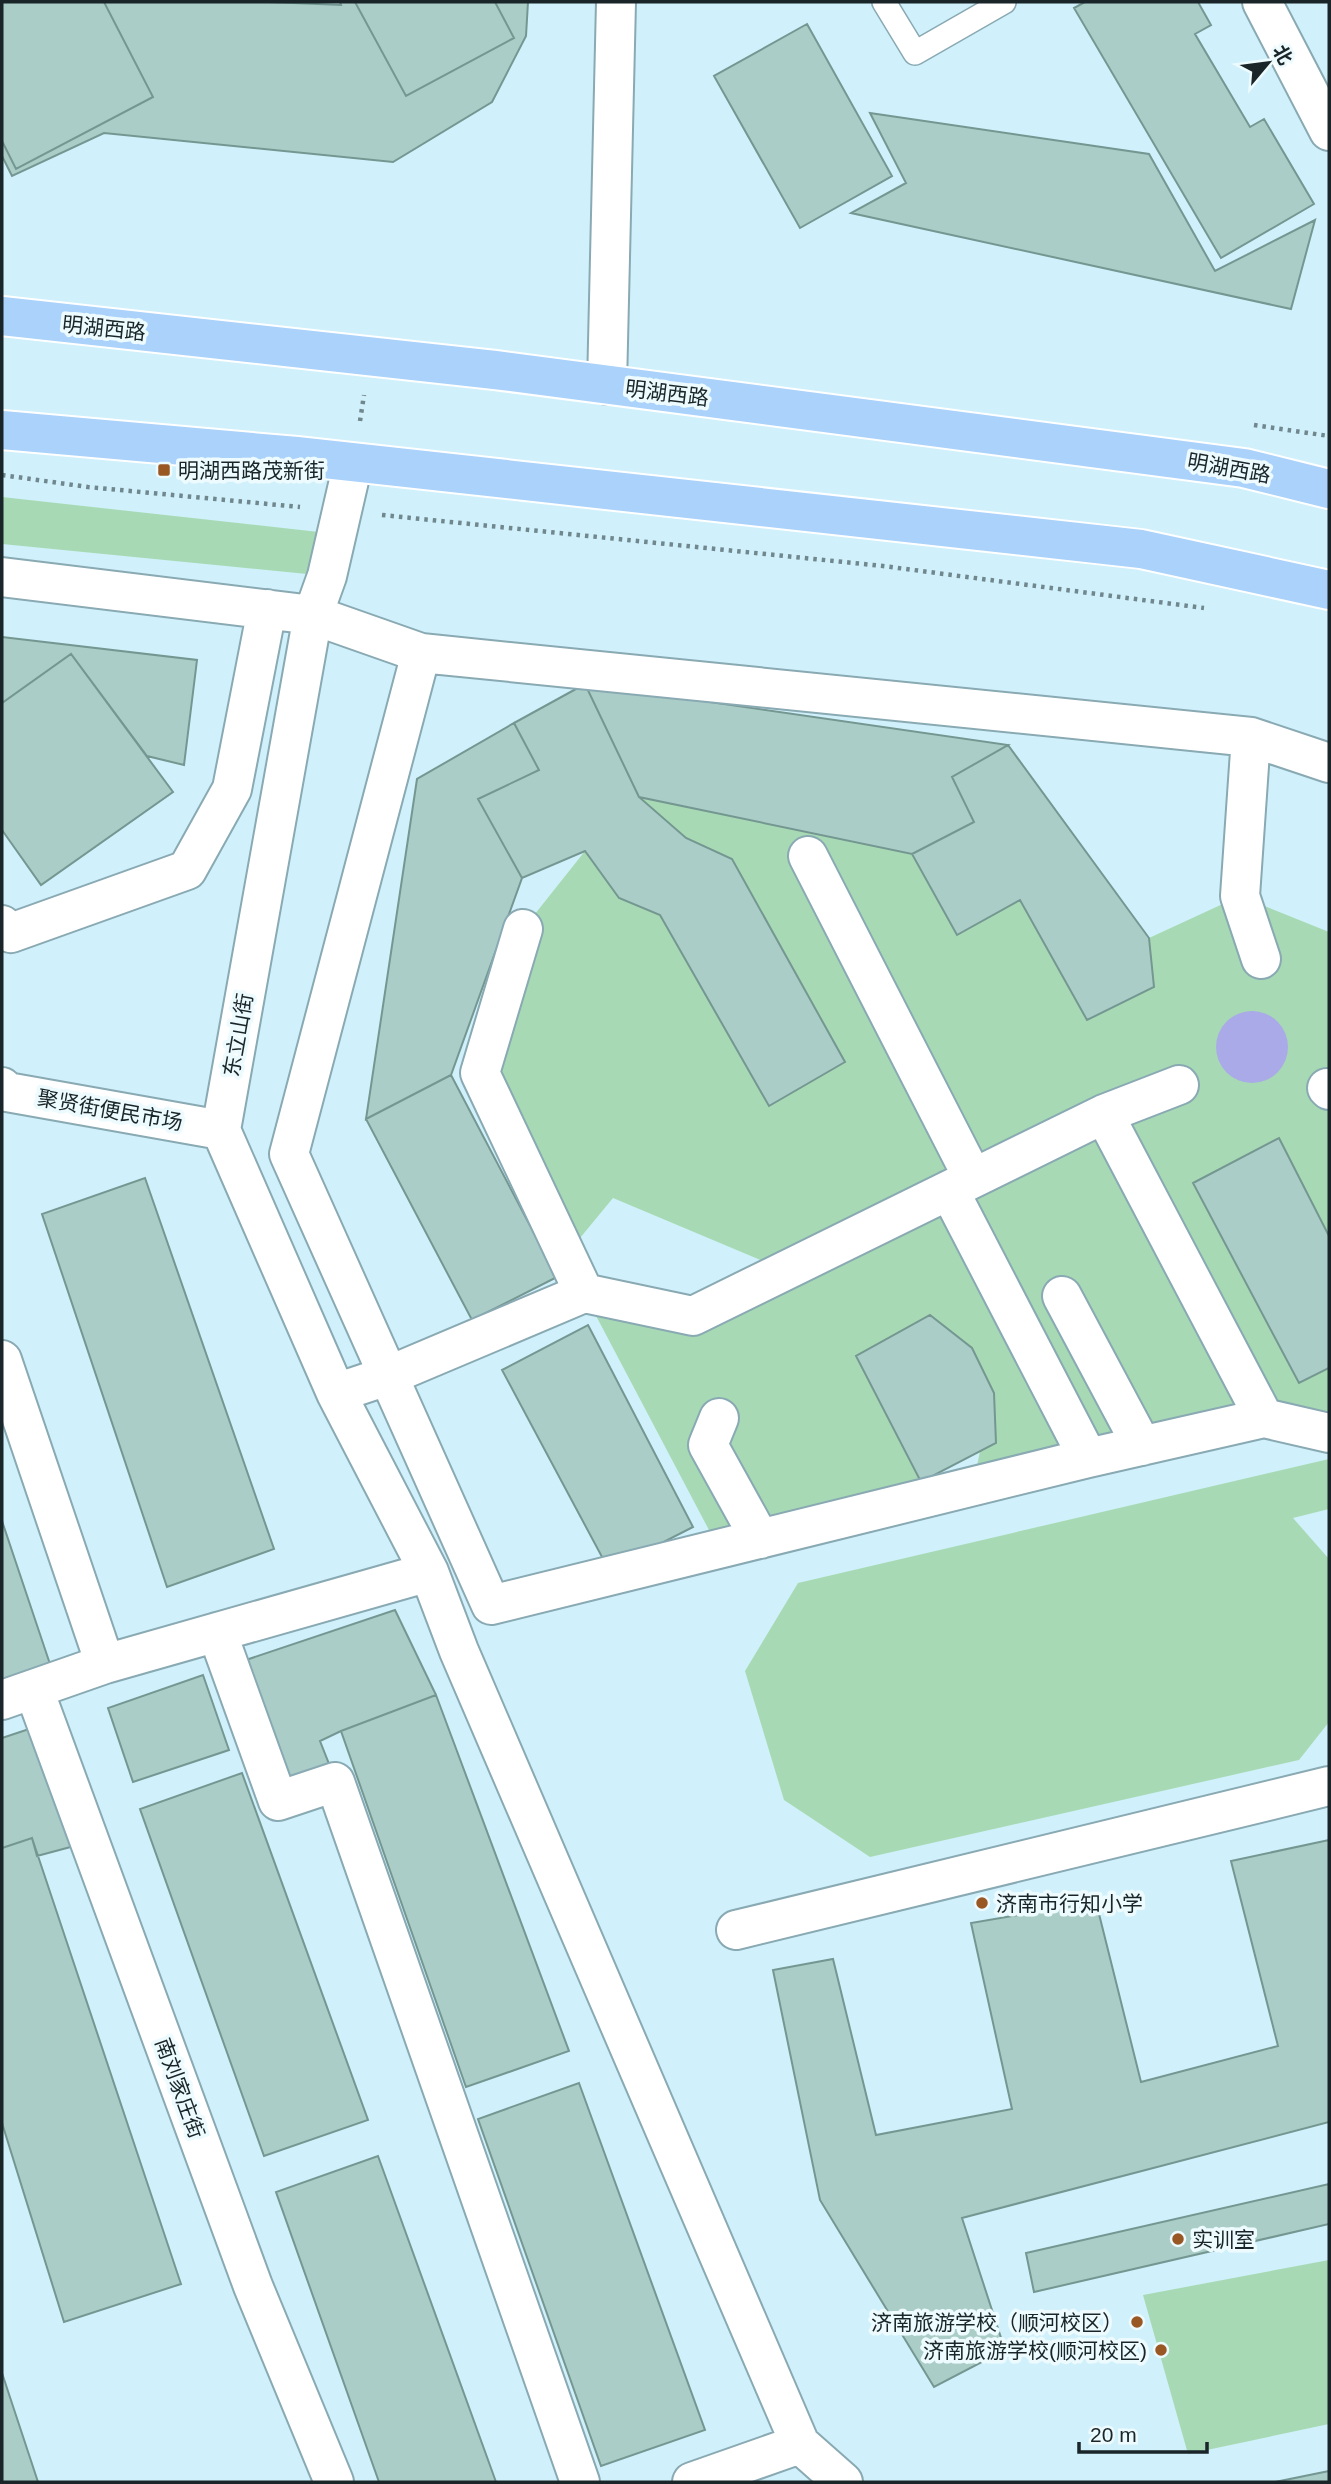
<svg xmlns="http://www.w3.org/2000/svg" width="1331" height="2484" font-family="Arial,'Noto Sans SC',sans-serif">
	<style>
		.green { fill: #a7dab4 }
		.water { fill: #a9aae7 }
		.building { fill: #aacdc7; stroke: #759792; stroke-width: 2 }
		.lines { fill: none; stroke-linecap: round; stroke-linejoin: round }
		.service-casing { stroke: #89a9b3; stroke-width: 26 }
		.minor-casing { stroke: #89a9b3; stroke-width: 42 }
		.primary-casing { stroke: #fff; stroke-width: 42 }
		.path { stroke: #71878e; stroke-width: 4.5; stroke-dasharray: 3.5 5; stroke-linecap: butt }
		.service { stroke: #fff; stroke-width: 23 }
		.minor { stroke: #fff; stroke-width: 38 }
		.primary { stroke: #aad2fb; stroke-width: 38 }
		.poi-dot { fill: #995724; stroke: #edfbff; stroke-width: 2.5 }
		.labels { text-anchor: middle; dominant-baseline: central; stroke-width: 7; stroke-linejoin: round; paint-order: stroke }
		.street-label { font-size: 21px; fill: #192529; stroke: #edfbff }
		.poi-label { font-size: 21px; fill: #192529; stroke: #edfbff; text-anchor: start }
	</style>
	<rect width="100%" height="100%" fill="#d0f1fb"/>
	<path class="green" d="M 2,497 L 337,534 L 327,576 L 2,544 Z
		M 639,797 L 912,854 L 957,935 L 1020,900 L 1087,1020 L 1154,987 L 1149,938 L 1240,896 L 1329,932 L 1329,1433 L 1264,1418 L 973,1486 L 980,1451 L 996,1443 L 994,1393 L 972,1348 L 921,1482 L 719,1549 L 584,1293 L 693,1316 L 784,1270 L 613,1198 L 566,1255 L 480,1073 L 523,929 L 585,851 L 619,898 L 660,915 L 769,1106 L 845,1062 L 732,859 L 686,838 Z
		M 1329,1459 L 1329,1509 L 1293,1518 L 1329,1559 L 1329,1722 L 1299,1760 L 870,1857 L 784,1800 L 745,1671 L 798,1583 Z
		M 1329,2260 L 1329,2424 L 1188,2454 L 1143,2295 Z"/>
	<path class="water" d="M1216 1047a36 36 0 1 1 72 0a36 36 0 1 1-72 0Z"/>
	<path class="building" d="M 2,2 L 104,2 L 153,97 L 16,169 L 2,141 Z
		M 2,2 L 268,2 L 341,5 L 340,2 L 528,2 L 526,36 L 492,102 L 393,162 L 104,133 L 12,176 L 2,156 Z
		M 355,2 L 495,2 L 514,38 L 406,96 Z
		M 1085,2 L 1198,2 L 1211,25 L 1195,34 L 1250,127 L 1264,119 L 1314,204 L 1221,258 L 1074,8 Z
		M 807,24 L 892,176 L 800,228 L 714,76 Z
		M 870,113 L 1149,154 L 1215,271 L 1315,220 L 1291,309 L 851,213 L 906,183 Z
		M 2,637 L 197,660 L 184,765 L 147,756 L 71,654 L 2,703 Z
		M 71,654 L 173,792 L 41,885 L 2,830 L 2,703 Z
		M 585,684 L 639,797 L 686,838 L 732,859 L 845,1062 L 769,1106 L 660,915 L 619,898 L 585,851 L 522,878 L 478,799 L 539,770 L 514,723 Z
		M 585,684 L 1008,745 L 952,777 L 974,822 L 912,854 L 639,797 Z
		M 514,723 L 539,770 L 478,799 L 522,878 L 451,1075 L 366,1119 L 417,779 Z
		M 1008,745 L 1149,938 L 1154,987 L 1087,1020 L 1020,900 L 957,935 L 912,854 L 974,822 L 952,777 Z
		M 451,1075 L 557,1277 L 472,1320 L 366,1119 Z
		M 1279,1138 L 1329,1236 L 1329,1368 L 1299,1383 L 1193,1183 Z
		M 145,1178 L 274,1549 L 167,1587 L 42,1214 Z
		M 930,1315 L 972,1348 L 994,1393 L 996,1443 L 921,1482 L 856,1356 Z
		M 588,1325 L 693,1527 L 609,1570 L 502,1370 Z
		M 2,1521 L 50,1664 L 2,1680 Z
		M 395,1610 L 436,1695 L 341,1731 L 320,1741 L 331,1769 L 286,1787 L 246,1660 Z
		M 203,1675 L 229,1750 L 133,1782 L 108,1708 Z
		M 436,1695 L 569,2051 L 466,2087 L 341,1731 Z
		M 38,1726 L 78,1845 L 37,1856 L 32,1838 L 2,1848 L 2,1738 Z
		M 242,1773 L 368,2120 L 264,2156 L 140,1809 Z
		M 32,1838 L 181,2284 L 64,2322 L 2,2123 L 2,1848 Z
		M 1329,1840 L 1329,2122 L 962,2218 L 1005,2350 L 934,2387 L 820,2200 L 773,1970 L 833,1959 L 876,2135 L 1012,2109 L 971,1923 L 1096,1902 L 1141,2082 L 1278,2046 L 1231,1861 Z
		M 579,2083 L 705,2430 L 601,2466 L 478,2119 Z
		M 378,2156 L 496,2482 L 379,2482 L 276,2192 Z
		M 1329,2184 L 1329,2224 L 1034,2292 L 1026,2253 Z
		M 2,2373 L 38,2482 L 2,2482 Z
		M 1329,2471 L 1329,2482 L 1275,2482 Z"/>
	<g class="lines">
		<g class="service-casing">
			<path id="service" d="M 884,2 L 915,53 L 1004,2"/>
		</g>
		<g class="minor-casing">
			<path id="minor" d="M 1262,2 L 1329,131
				M 607,385 L 616,2
				M 353,463 L 327,576 L 313,615 L 221,1130 L 336,1393 L 429,1572 L 459,1651 L 800,2444 L 843,2482
				M 2,577 L 313,615 L 421,653 L 1251,737
				M 421,653 L 289,1154 L 491,1605 L 1088,1458 L 1264,1418 L 1329,1433
				M 808,856 L 973,1178
				M 2,925 L 11,933 L 187,870 L 232,789 L 267,609
				M 523,929 L 480,1073 L 584,1293
				M 1261,959 L 1240,896 L 1251,737 L 1329,763
				M 2,1087 L 7,1092 L 221,1130
				M 1327,1088 L 1329,1090
				M 1104,1114 L 1264,1418
				M 949,1190 L 1088,1458
				M 1062,1296 L 1142,1446
				M 2,1360 L 105,1664
				M 336,1393 L 390,1375 L 584,1293 L 693,1316 L 1104,1114 L 1179,1085
				M 719,1418 L 708,1445 L 760,1539
				M 217,1632 L 278,1801 L 335,1782 L 580,2482
				M 34,1690 L 253,2286 L 334,2482
				M 2,1700 L 105,1664 L 429,1572
				M 736,1930 L 1329,1786
				M 692,2482 L 800,2444"/>
		</g>
		<g class="primary-casing">
			<path id="primary" d="M 2,316 L 495,370 L 1244,468 L 1329,489
				M 2,430 L 297,456 L 1141,549 L 1329,590"/>
		</g>
		<path class="path" d="M 360,421 L 364,395
			M 1254,425 L 1329,436
			M 2,475 L 88,487 L 300,507
			M 382,515 L 883,566 L 1204,608"/>
		<use href="#service" class="service"/>
		<use href="#minor" class="minor"/>
		<use href="#primary" class="primary"/>
	</g>
	<g class="poi-dot">
		<rect x="157" y="463" width="14" height="14" rx="3.5"/>
		<circle cx="982" cy="1903" r="7"/>
		<circle cx="1178" cy="2239" r="7"/>
		<circle cx="1137" cy="2322" r="7"/>
		<circle cx="1161" cy="2350" r="7"/>
	</g>
	<g class="labels">
		<g class="street-label">
			<text transform="translate(104 328) rotate(6)">明湖西路</text>
			<text transform="translate(667 393) rotate(7)">明湖西路</text>
			<text transform="translate(1229 468) rotate(10)">明湖西路</text>
			<text transform="translate(238 1035) rotate(-80)">东立山街</text>
			<text transform="translate(110 1110) rotate(10)">聚贤街便民市场</text>
			<text transform="translate(180 2088) rotate(70)">南刘家庄街</text>
		</g>
		<g class="poi-label">
			<text x="178" y="470">明湖西路茂新街</text>
			<text x="996" y="1903">济南市行知小学</text>
			<text x="1192" y="2239">实训室</text>
			<text x="1123" y="2322" text-anchor="end">济南旅游学校（顺河校区）</text>
			<text x="1147" y="2350" text-anchor="end">济南旅游学校(顺河校区)</text>
		</g>
	</g>
	<rect width="1331" height="2484" fill="none" stroke="#192529" stroke-width="7"/>
	<g transform="translate(1268 63) rotate(61)" stroke="#edfbff" stroke-width="5" paint-order="stroke">
	<path d="M0-5L12 26L0 18L-12 26Z" fill="#192529"/>
	<text y="-10" font-size="19" font-weight="bold" text-anchor="middle" fill="#192529">北</text>
	</g>
	<path d="M1079 2442v10h128v-10" fill="none" stroke="#192529" stroke-width="3.5"/>
	<text x="1090" y="2442" font-size="21" fill="#192529" stroke="#edfbff" stroke-width="5" paint-order="stroke">20 m</text>
</svg>
